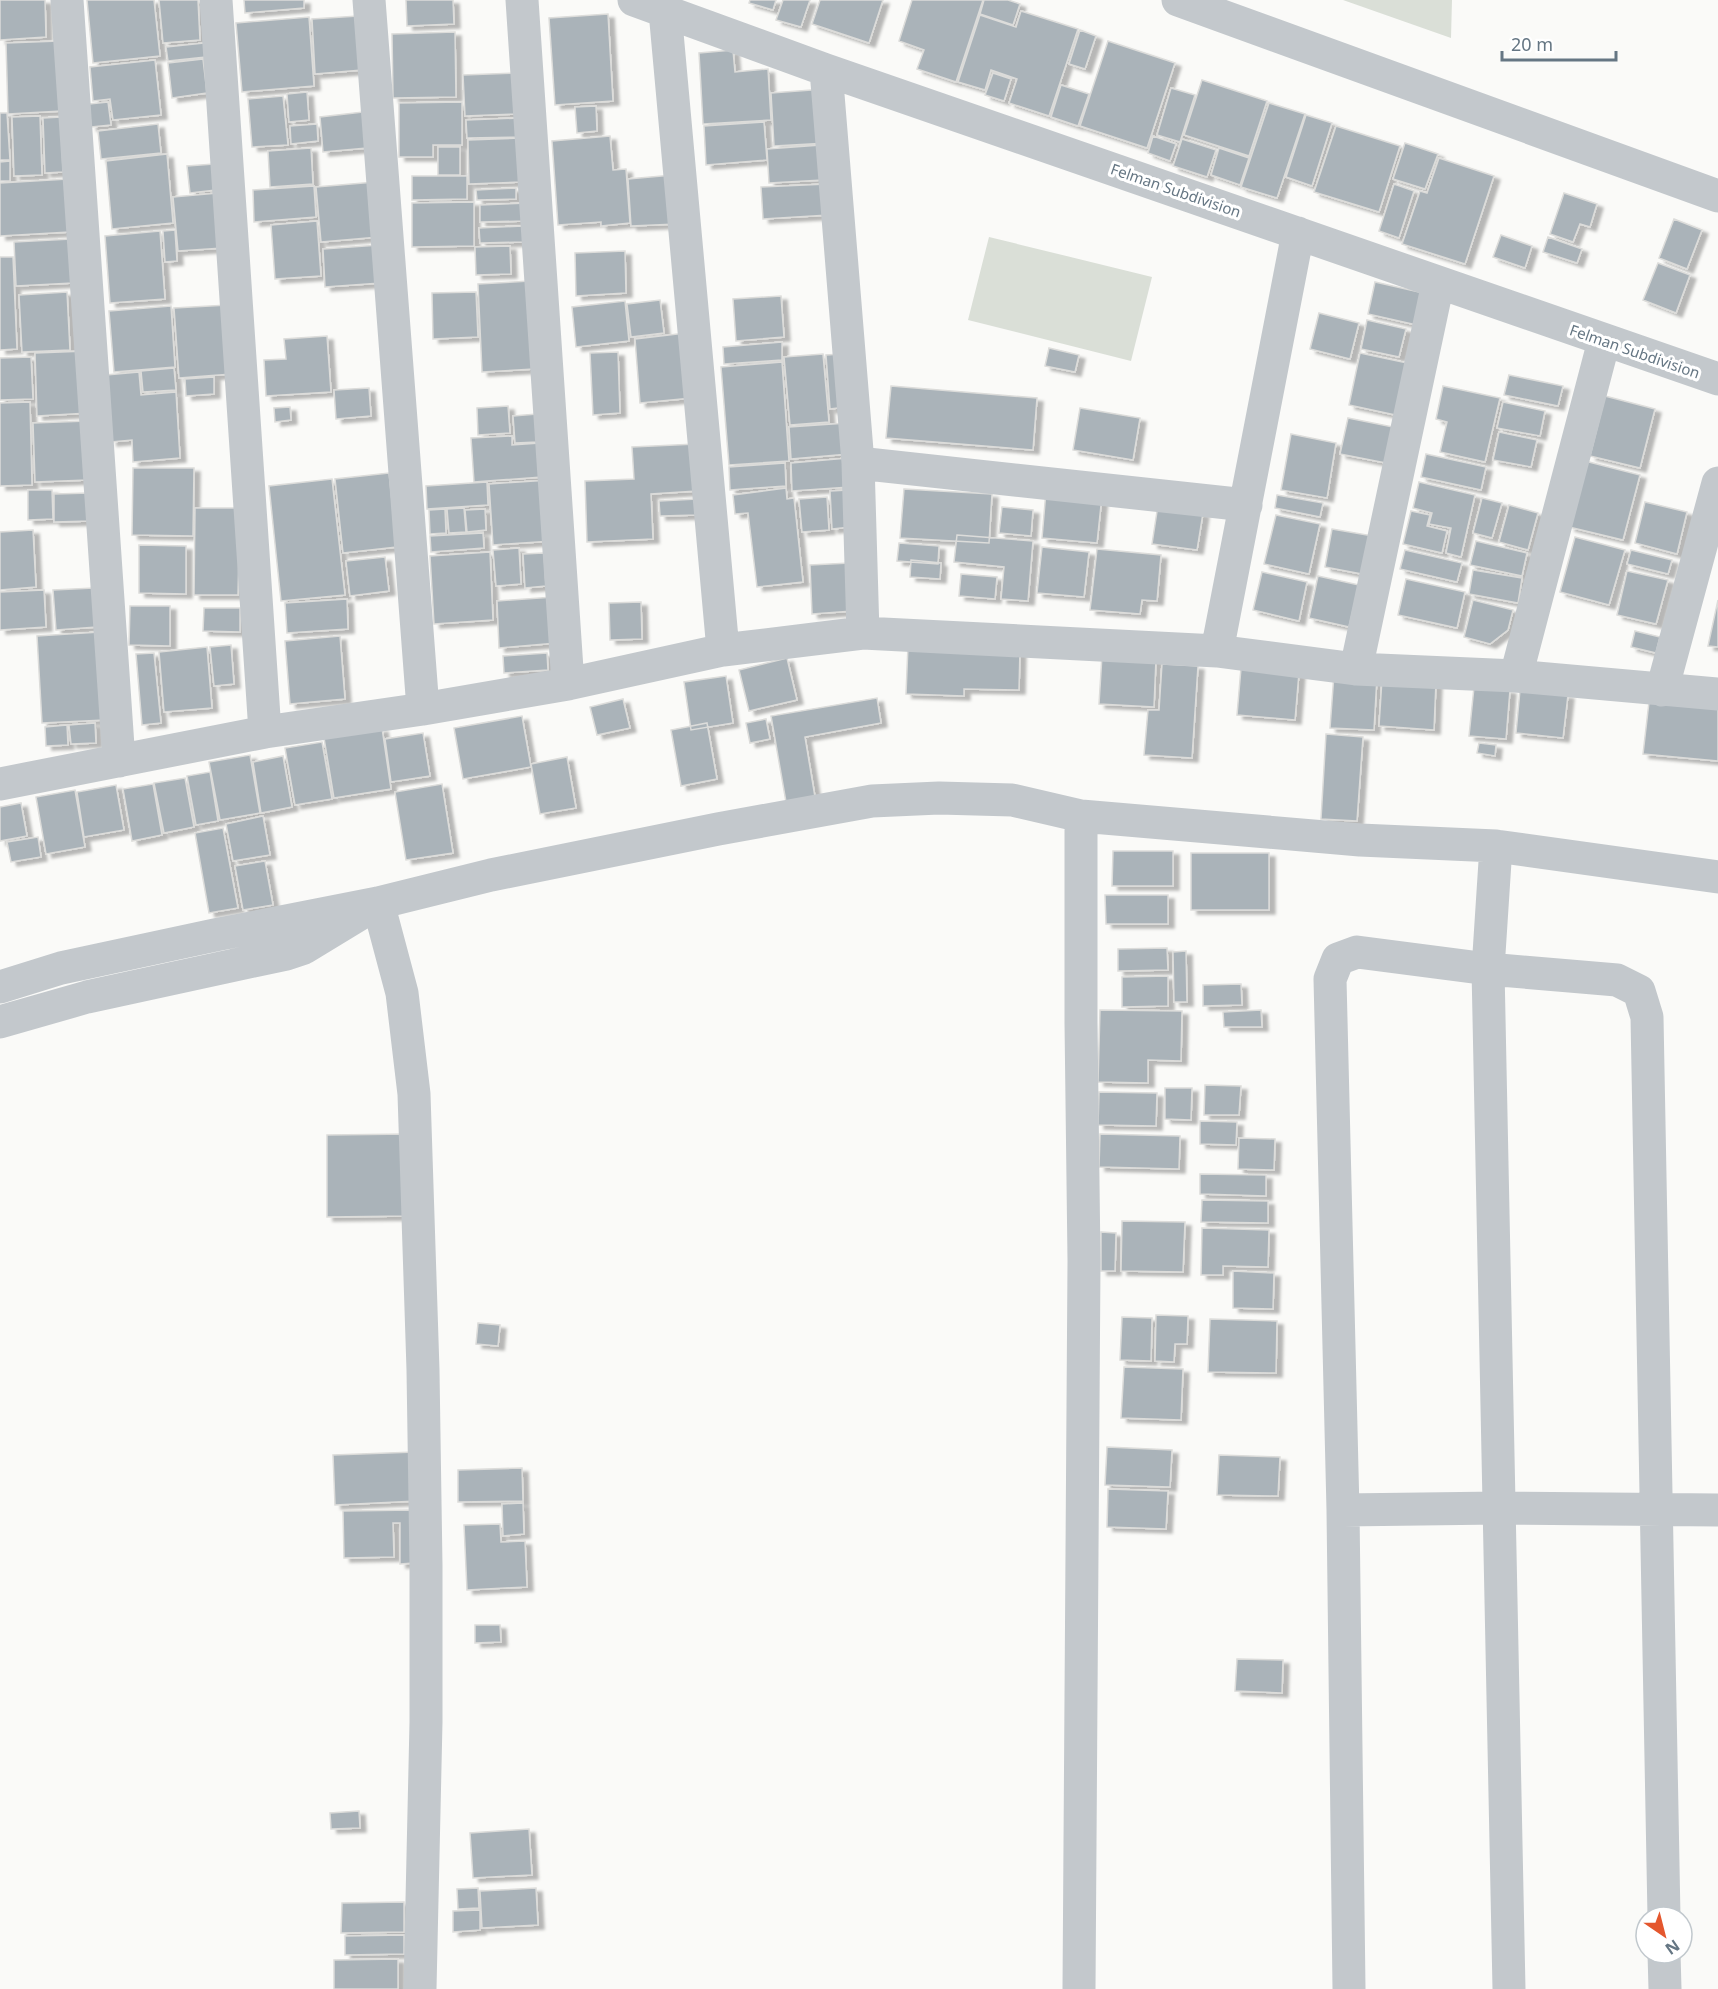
<svg xmlns="http://www.w3.org/2000/svg" width="1718" height="1989" font-family="'Noto Sans',sans-serif">
	<style>
		.green { fill: #dadfd7 }
		.building { fill: #aab3b9; stroke: #dcdcda; stroke-width: 1.5; filter: url(#shadow) }
		.lines { fill: none; stroke-linecap: round; stroke-linejoin: round }
		.minor { stroke: #c3c8cc; stroke-width: 33 }
		.labels { text-anchor: middle; dominant-baseline: central; stroke-width: 6; stroke-linejoin: round; paint-order: stroke }
		.street-label { font-size: 15px; fill: #657683; stroke: #fff }
	</style>
	<defs>
		<filter id="shadow"><feDropShadow dx="6" dy="4" stdDeviation="1.5" flood-color="#0004"/></filter>
	</defs>
	<rect width="100%" height="100%" fill="#fafaf8"/>
	<path class="green" d="M 1343,0 L 1452,0 L 1451,38 Z
		M 989,237 L 1152,277 L 1131,361 L 968,320 Z"/>
	<path class="building" d="M 0,0 L 45,0 L 46,37 L 0,40 Z
		M 87,0 L 154,0 L 160,56 L 93,63 Z
		M 159,0 L 198,0 L 200,40 L 163,43 Z
		M 244,0 L 304,0 L 304,8 L 245,13 Z
		M 406,0 L 453,0 L 454,24 L 407,26 Z
		M 750,0 L 776,0 L 773,10 L 749,3 Z
		M 783,0 L 810,0 L 801,27 L 776,20 Z
		M 820,0 L 883,0 L 869,43 L 812,24 Z
		M 912,0 L 983,0 L 956,82 L 917,69 L 924,50 L 899,41 Z
		M 984,0 L 1008,0 L 1020,4 L 1013,25 L 980,14 Z
		M 1021,11 L 1078,29 L 1049,116 L 1009,103 L 1017,79 L 991,70 L 985,90 L 958,82 L 980,15 L 1016,27 Z
		M 608,14 L 613,101 L 555,105 L 549,18 Z
		M 358,16 L 362,70 L 315,74 L 312,19 Z
		M 309,17 L 314,86 L 242,92 L 236,23 Z
		M 1080,30 L 1096,36 L 1085,69 L 1069,64 Z
		M 455,32 L 456,97 L 393,98 L 392,34 Z
		M 59,41 L 62,111 L 8,114 L 6,43 Z
		M 1108,41 L 1175,63 L 1147,148 L 1080,126 Z
		M 204,43 L 206,57 L 168,61 L 166,47 Z
		M 733,50 L 735,72 L 768,69 L 771,120 L 703,124 L 699,53 Z
		M 203,59 L 207,93 L 172,98 L 168,63 Z
		M 155,60 L 161,115 L 113,120 L 110,99 L 93,101 L 90,67 Z
		M 518,73 L 518,114 L 465,116 L 463,75 Z
		M 993,73 L 1011,79 L 1004,101 L 985,95 Z
		M 1202,80 L 1267,101 L 1249,156 L 1184,135 Z
		M 1061,85 L 1089,94 L 1078,126 L 1051,117 Z
		M 1171,88 L 1195,95 L 1180,142 L 1157,135 Z
		M 825,89 L 828,143 L 774,146 L 771,93 Z
		M 307,92 L 309,120 L 289,122 L 287,94 Z
		M 283,96 L 288,145 L 252,147 L 248,99 Z
		M 108,102 L 111,125 L 91,127 L 89,104 Z
		M 462,102 L 462,145 L 433,145 L 433,157 L 399,157 L 399,103 Z
		M 1269,103 L 1305,114 L 1277,198 L 1241,187 Z
		M 596,106 L 597,131 L 577,133 L 575,107 Z
		M 363,112 L 367,148 L 323,152 L 320,117 Z
		M 0,113 L 7,113 L 10,160 L 0,160 Z
		M 1306,115 L 1332,123 L 1312,186 L 1286,177 Z
		M 40,116 L 42,175 L 14,176 L 12,117 Z
		M 61,117 L 63,172 L 45,173 L 43,118 Z
		M 520,118 L 521,137 L 467,138 L 466,120 Z
		M 764,122 L 767,160 L 706,165 L 704,126 Z
		M 158,124 L 161,153 L 101,159 L 98,131 Z
		M 317,124 L 318,141 L 291,144 L 290,126 Z
		M 1336,126 L 1400,146 L 1379,212 L 1314,192 Z
		M 610,136 L 613,170 L 626,169 L 630,223 L 601,226 L 601,222 L 558,225 L 552,141 Z
		M 1153,136 L 1176,144 L 1170,161 L 1148,153 Z
		M 520,138 L 521,182 L 469,184 L 468,140 Z
		M 1182,139 L 1216,150 L 1207,177 L 1173,166 Z
		M 1405,143 L 1438,154 L 1425,189 L 1393,179 Z
		M 821,145 L 823,180 L 769,183 L 767,149 Z
		M 438,147 L 460,147 L 460,175 L 438,175 Z
		M 311,148 L 313,184 L 270,187 L 268,151 Z
		M 1219,148 L 1249,158 L 1240,185 L 1211,175 Z
		M 167,154 L 173,223 L 112,229 L 106,161 Z
		M 1439,158 L 1494,176 L 1465,264 L 1402,244 L 1420,191 L 1427,193 Z
		M 10,161 L 10,181 L 0,181 L 0,162 Z
		M 214,164 L 216,190 L 190,193 L 187,166 Z
		M 673,175 L 677,224 L 631,226 L 628,179 Z
		M 412,176 L 467,176 L 467,199 L 412,200 Z
		M 68,179 L 70,232 L 0,236 L 0,183 Z
		M 375,182 L 379,237 L 321,242 L 316,187 Z
		M 827,184 L 829,215 L 763,219 L 761,187 Z
		M 1394,184 L 1414,191 L 1399,238 L 1379,231 Z
		M 314,186 L 316,217 L 254,222 L 253,190 Z
		M 516,188 L 516,199 L 477,200 L 476,190 Z
		M 218,193 L 223,248 L 178,251 L 173,197 Z
		M 1564,193 L 1597,204 L 1590,227 L 1580,224 L 1573,242 L 1550,234 Z
		M 474,202 L 474,246 L 412,247 L 412,203 Z
		M 528,203 L 528,221 L 480,222 L 480,205 Z
		M 1674,219 L 1702,230 L 1687,269 L 1659,258 Z
		M 317,221 L 321,276 L 275,279 L 271,225 Z
		M 523,226 L 524,242 L 480,243 L 479,228 Z
		M 175,230 L 177,261 L 165,262 L 163,231 Z
		M 160,231 L 165,299 L 110,303 L 105,236 Z
		M 1501,235 L 1532,246 L 1525,268 L 1493,257 Z
		M 1548,237 L 1582,249 L 1577,263 L 1543,252 Z
		M 71,239 L 73,283 L 16,286 L 14,242 Z
		M 379,245 L 381,283 L 325,287 L 323,249 Z
		M 510,246 L 511,274 L 476,275 L 475,247 Z
		M 625,251 L 626,293 L 576,296 L 575,253 Z
		M 0,257 L 13,257 L 17,349 L 0,350 Z
		M 1658,263 L 1690,275 L 1676,313 L 1643,300 Z
		M 530,281 L 534,369 L 482,372 L 478,284 Z
		M 1375,282 L 1428,294 L 1421,326 L 1368,314 Z
		M 67,292 L 70,350 L 22,352 L 19,295 Z
		M 476,292 L 478,337 L 433,339 L 432,293 Z
		M 781,296 L 784,337 L 736,341 L 733,299 Z
		M 660,300 L 664,333 L 631,337 L 627,304 Z
		M 625,301 L 629,341 L 576,347 L 572,307 Z
		M 228,305 L 232,374 L 179,378 L 174,308 Z
		M 171,306 L 175,367 L 114,372 L 109,311 Z
		M 1319,313 L 1359,323 L 1350,359 L 1310,349 Z
		M 1367,320 L 1406,329 L 1399,357 L 1361,349 Z
		M 686,333 L 692,398 L 640,403 L 635,339 Z
		M 327,336 L 331,392 L 266,396 L 264,360 L 286,359 L 284,339 Z
		M 782,342 L 782,360 L 724,364 L 723,347 Z
		M 1049,348 L 1079,355 L 1075,372 L 1045,366 Z
		M 87,351 L 89,413 L 37,416 L 35,353 Z
		M 618,352 L 620,413 L 593,415 L 590,353 Z
		M 1360,353 L 1412,364 L 1400,416 L 1349,405 Z
		M 823,354 L 829,422 L 790,425 L 784,357 Z
		M 841,354 L 846,407 L 830,409 L 826,355 Z
		M 31,357 L 33,399 L 0,400 L 0,358 Z
		M 782,362 L 789,461 L 729,465 L 721,367 Z
		M 174,368 L 176,390 L 143,392 L 141,371 Z
		M 139,372 L 141,395 L 176,392 L 180,458 L 133,462 L 132,440 L 111,442 L 106,375 Z
		M 1509,375 L 1563,386 L 1558,406 L 1504,395 Z
		M 214,377 L 214,394 L 186,396 L 185,379 Z
		M 891,386 L 1037,398 L 1033,450 L 886,438 Z
		M 1443,386 L 1500,398 L 1485,462 L 1440,452 L 1447,422 L 1436,419 Z
		M 369,388 L 371,416 L 336,419 L 334,390 Z
		M 1605,396 L 1655,409 L 1640,468 L 1590,456 Z
		M 30,402 L 32,485 L 0,486 L 0,403 Z
		M 1503,402 L 1545,411 L 1540,436 L 1497,428 Z
		M 508,406 L 510,433 L 478,435 L 477,408 Z
		M 290,407 L 291,420 L 275,422 L 274,408 Z
		M 1080,408 L 1140,418 L 1133,460 L 1073,450 Z
		M 537,414 L 538,442 L 515,443 L 513,416 Z
		M 1348,418 L 1398,428 L 1391,464 L 1340,454 Z
		M 87,421 L 88,480 L 35,482 L 33,423 Z
		M 847,423 L 849,454 L 791,459 L 789,427 Z
		M 1499,432 L 1537,440 L 1531,467 L 1493,460 Z
		M 1291,434 L 1336,443 L 1327,498 L 1281,490 Z
		M 512,436 L 512,445 L 540,443 L 542,477 L 474,482 L 471,438 Z
		M 696,444 L 697,491 L 651,494 L 653,539 L 587,542 L 585,481 L 634,479 L 632,447 Z
		M 1426,454 L 1486,467 L 1481,490 L 1421,477 Z
		M 848,458 L 850,487 L 792,491 L 791,463 Z
		M 1585,461 L 1640,475 L 1623,540 L 1569,527 Z
		M 785,463 L 786,486 L 730,490 L 729,467 Z
		M 133,468 L 194,468 L 193,536 L 132,535 Z
		M 389,473 L 397,547 L 343,553 L 335,479 Z
		M 332,479 L 345,595 L 281,601 L 269,486 Z
		M 550,480 L 553,541 L 493,545 L 489,484 Z
		M 487,482 L 488,505 L 427,509 L 426,486 Z
		M 1419,482 L 1475,495 L 1461,557 L 1446,553 L 1451,528 L 1429,524 L 1432,513 L 1413,508 Z
		M 786,488 L 787,499 L 794,498 L 803,582 L 757,587 L 748,513 L 735,514 L 733,495 Z
		M 904,489 L 992,494 L 989,543 L 900,538 Z
		M 28,490 L 52,490 L 53,519 L 28,520 Z
		M 849,490 L 851,527 L 832,529 L 830,491 Z
		M 1046,491 L 1102,496 L 1097,543 L 1042,538 Z
		M 90,493 L 91,521 L 54,522 L 54,494 Z
		M 1277,495 L 1323,503 L 1320,517 L 1275,508 Z
		M 827,497 L 829,530 L 802,532 L 799,499 Z
		M 1482,498 L 1502,503 L 1492,538 L 1473,533 Z
		M 697,499 L 698,515 L 660,516 L 659,501 Z
		M 1645,502 L 1687,512 L 1677,554 L 1635,543 Z
		M 1158,505 L 1203,513 L 1197,550 L 1152,544 Z
		M 1509,505 L 1538,513 L 1528,550 L 1499,542 Z
		M 1002,507 L 1033,510 L 1031,536 L 999,533 Z
		M 195,508 L 240,508 L 238,595 L 194,595 Z
		M 464,508 L 466,532 L 449,533 L 447,509 Z
		M 445,509 L 446,533 L 430,534 L 429,510 Z
		M 485,509 L 486,530 L 467,532 L 465,510 Z
		M 1411,511 L 1430,515 L 1427,526 L 1447,531 L 1442,553 L 1403,544 Z
		M 1276,515 L 1320,524 L 1309,574 L 1264,564 Z
		M 1332,529 L 1373,536 L 1367,575 L 1325,567 Z
		M 33,530 L 36,587 L 0,590 L 0,532 Z
		M 483,533 L 484,548 L 431,552 L 430,536 Z
		M 957,535 L 1033,541 L 1028,601 L 1001,599 L 1004,567 L 954,562 Z
		M 1575,537 L 1625,550 L 1609,605 L 1560,592 Z
		M 1476,541 L 1527,553 L 1522,576 L 1470,565 Z
		M 899,543 L 939,546 L 938,564 L 897,561 Z
		M 139,545 L 186,546 L 186,594 L 139,593 Z
		M 1042,547 L 1089,552 L 1084,597 L 1037,593 Z
		M 519,548 L 521,584 L 496,586 L 493,550 Z
		M 1097,549 L 1161,555 L 1157,601 L 1142,600 L 1140,614 L 1090,610 Z
		M 1405,550 L 1462,563 L 1457,582 L 1400,569 Z
		M 1631,550 L 1672,560 L 1668,574 L 1627,564 Z
		M 490,552 L 493,620 L 434,624 L 430,556 Z
		M 544,553 L 546,586 L 525,588 L 523,554 Z
		M 385,557 L 389,591 L 350,596 L 346,561 Z
		M 911,560 L 941,563 L 940,579 L 910,577 Z
		M 850,563 L 853,611 L 812,614 L 810,565 Z
		M 1473,570 L 1522,578 L 1518,603 L 1469,594 Z
		M 1627,571 L 1668,580 L 1656,624 L 1617,615 Z
		M 1262,572 L 1307,582 L 1299,621 L 1253,610 Z
		M 961,574 L 997,577 L 995,599 L 959,596 Z
		M 1318,576 L 1359,585 L 1349,627 L 1309,618 Z
		M 1406,579 L 1465,592 L 1457,628 L 1398,615 Z
		M 94,588 L 97,627 L 56,630 L 53,590 Z
		M 44,590 L 46,627 L 0,630 L 0,592 Z
		M 554,597 L 557,643 L 499,648 L 497,601 Z
		M 347,599 L 348,629 L 287,633 L 285,603 Z
		M 1473,600 L 1513,610 L 1508,630 L 1490,644 L 1464,637 Z
		M 1718,600 L 1718,647 L 1708,646 Z
		M 641,602 L 642,639 L 610,640 L 609,603 Z
		M 130,606 L 170,606 L 170,646 L 129,645 Z
		M 204,608 L 240,608 L 240,632 L 203,631 Z
		M 1635,631 L 1660,637 L 1656,653 L 1631,647 Z
		M 100,632 L 105,720 L 42,723 L 37,636 Z
		M 340,636 L 345,699 L 290,704 L 285,641 Z
		M 231,645 L 234,684 L 214,686 L 210,647 Z
		M 908,645 L 1020,649 L 1019,690 L 964,689 L 964,696 L 906,694 Z
		M 207,647 L 212,708 L 164,712 L 159,652 Z
		M 154,653 L 161,723 L 142,725 L 136,654 Z
		M 547,653 L 548,670 L 504,673 L 503,656 Z
		M 1102,655 L 1156,659 L 1154,707 L 1099,704 Z
		M 787,658 L 797,700 L 749,711 L 739,670 Z
		M 1162,664 L 1198,666 L 1192,758 L 1144,755 L 1148,710 L 1159,710 Z
		M 1241,668 L 1299,673 L 1295,720 L 1237,715 Z
		M 1334,674 L 1377,677 L 1374,730 L 1330,728 Z
		M 726,676 L 733,723 L 691,730 L 684,682 Z
		M 1382,679 L 1436,682 L 1434,730 L 1379,726 Z
		M 1474,687 L 1510,690 L 1506,739 L 1469,736 Z
		M 1520,690 L 1568,695 L 1563,738 L 1516,733 Z
		M 877,698 L 881,723 L 805,737 L 815,797 L 786,802 L 771,716 Z
		M 623,699 L 630,728 L 597,735 L 590,707 Z
		M 1649,702 L 1718,709 L 1718,761 L 1643,754 Z
		M 522,716 L 531,767 L 463,779 L 454,728 Z
		M 766,719 L 770,739 L 750,743 L 746,723 Z
		M 95,723 L 96,743 L 71,744 L 69,725 Z
		M 707,723 L 717,779 L 681,786 L 671,730 Z
		M 67,725 L 68,745 L 46,746 L 45,727 Z
		M 382,728 L 391,789 L 334,798 L 324,738 Z
		M 423,733 L 430,776 L 391,782 L 385,739 Z
		M 1326,734 L 1363,737 L 1357,821 L 1321,819 Z
		M 322,742 L 332,799 L 295,805 L 285,748 Z
		M 1479,743 L 1496,745 L 1495,756 L 1477,753 Z
		M 250,755 L 260,813 L 220,820 L 209,762 Z
		M 283,756 L 292,807 L 261,813 L 253,762 Z
		M 567,757 L 576,808 L 540,814 L 531,764 Z
		M 210,772 L 218,821 L 196,825 L 187,776 Z
		M 185,778 L 194,827 L 164,833 L 154,783 Z
		M 153,784 L 162,835 L 132,841 L 123,789 Z
		M 442,784 L 453,853 L 406,860 L 395,792 Z
		M 116,785 L 124,830 L 84,837 L 77,792 Z
		M 75,790 L 85,847 L 46,854 L 36,797 Z
		M 21,803 L 27,836 L 0,841 L 0,807 Z
		M 263,816 L 270,855 L 233,861 L 226,824 Z
		M 223,828 L 238,908 L 209,913 L 195,833 Z
		M 38,837 L 41,857 L 11,862 L 7,842 Z
		M 1113,851 L 1173,851 L 1173,886 L 1112,886 Z
		M 1191,853 L 1269,853 L 1269,910 L 1191,910 Z
		M 265,861 L 273,905 L 243,910 L 235,866 Z
		M 1105,895 L 1168,895 L 1168,924 L 1106,924 Z
		M 1167,948 L 1168,970 L 1118,971 L 1118,949 Z
		M 1186,951 L 1187,1002 L 1174,1002 L 1173,952 Z
		M 1168,976 L 1168,1006 L 1122,1007 L 1122,977 Z
		M 1241,984 L 1242,1005 L 1203,1006 L 1203,985 Z
		M 1100,1010 L 1182,1011 L 1181,1061 L 1148,1060 L 1148,1083 L 1098,1082 Z
		M 1261,1010 L 1262,1027 L 1224,1027 L 1223,1012 Z
		M 1205,1085 L 1241,1086 L 1239,1115 L 1204,1115 Z
		M 1165,1088 L 1192,1088 L 1191,1120 L 1165,1119 Z
		M 1099,1092 L 1157,1093 L 1156,1126 L 1098,1125 Z
		M 1200,1121 L 1237,1122 L 1236,1145 L 1200,1144 Z
		M 409,1134 L 410,1216 L 327,1217 L 327,1135 Z
		M 1100,1134 L 1180,1136 L 1179,1169 L 1099,1167 Z
		M 1239,1138 L 1275,1139 L 1274,1170 L 1238,1169 Z
		M 1200,1174 L 1266,1175 L 1266,1196 L 1200,1194 Z
		M 1202,1200 L 1268,1201 L 1268,1223 L 1201,1222 Z
		M 1122,1221 L 1185,1222 L 1183,1272 L 1121,1271 Z
		M 1202,1228 L 1269,1230 L 1268,1267 L 1223,1266 L 1223,1275 L 1201,1275 Z
		M 1101,1232 L 1116,1233 L 1115,1271 L 1101,1271 Z
		M 1233,1271 L 1274,1273 L 1273,1309 L 1233,1308 Z
		M 1156,1315 L 1188,1316 L 1187,1344 L 1175,1344 L 1174,1362 L 1155,1361 Z
		M 1122,1317 L 1152,1318 L 1151,1361 L 1120,1360 Z
		M 1210,1319 L 1277,1321 L 1276,1373 L 1208,1372 Z
		M 478,1323 L 500,1325 L 498,1346 L 476,1344 Z
		M 1124,1367 L 1183,1369 L 1181,1420 L 1121,1418 Z
		M 1107,1447 L 1172,1450 L 1170,1487 L 1105,1485 Z
		M 415,1452 L 417,1501 L 335,1505 L 333,1455 Z
		M 1219,1455 L 1280,1457 L 1278,1496 L 1217,1495 Z
		M 522,1468 L 523,1501 L 458,1502 L 458,1470 Z
		M 1108,1489 L 1168,1491 L 1166,1529 L 1107,1527 Z
		M 523,1503 L 524,1534 L 503,1536 L 502,1504 Z
		M 414,1510 L 414,1563 L 400,1564 L 400,1523 L 393,1523 L 394,1557 L 344,1558 L 343,1511 Z
		M 500,1524 L 501,1542 L 525,1541 L 527,1587 L 467,1590 L 464,1525 Z
		M 475,1625 L 500,1625 L 501,1642 L 475,1643 Z
		M 1237,1659 L 1283,1660 L 1282,1693 L 1235,1691 Z
		M 359,1811 L 360,1828 L 331,1829 L 330,1813 Z
		M 529,1829 L 532,1875 L 473,1878 L 470,1833 Z
		M 478,1888 L 479,1908 L 458,1909 L 457,1889 Z
		M 536,1888 L 538,1925 L 482,1928 L 480,1891 Z
		M 404,1902 L 404,1932 L 341,1933 L 342,1903 Z
		M 480,1910 L 480,1930 L 453,1932 L 453,1911 Z
		M 404,1935 L 404,1954 L 345,1955 L 345,1936 Z
		M 398,1959 L 398,1989 L 334,1989 L 334,1960 Z"/>
	<g class="lines">
		<path class="minor" d="M 67,0 L 119,761
			M 216,0 L 265,732
			M 369,0 L 423,709
			M 522,0 L 568,684
			M 634,0 L 826,70 L 1718,379
			M 1178,0 L 1718,196
			M 665,11 L 723,650
			M 826,70 L 858,463 L 863,633
			M 858,463 L 1246,505
			M 1217,651 L 1298,233
			M 1356,669 L 1438,283
			M 1516,676 L 1604,341
			M 1662,690 L 1718,483
			M 0,784 L 265,732 L 423,709 L 568,684 L 723,650 L 863,633 L 1217,651 L 1356,669 L 1516,676 L 1718,694
			M 1496,846 L 1488,969 L 1509,1989
			M 0,987 L 61,968 L 215,935 L 378,903 L 491,875 L 718,829 L 872,801 L 939,798 L 1012,800 L 1081,816 L 1360,840 L 1496,846 L 1718,877
			M 0,1022 L 87,997 L 286,954 L 304,948 L 378,903 L 402,993 L 414,1094 L 423,1370 L 426,1566 L 426,1722 L 420,1989
			M 1343,1510 L 1499,1508 L 1718,1510
			M 1664,1953 L 1665,1989
			M 1079,1989 L 1084,1261 L 1081,1022 L 1081,816
			M 1349,1989 L 1343,1510 L 1330,979 L 1338,959 L 1357,952 L 1488,969 L 1617,980 L 1639,991 L 1647,1017 L 1664,1917"/>
	</g>
	<g class="labels">
		<g class="street-label">
			<text transform="translate(1176 190) rotate(19)">Felman Subdivision</text>
			<text transform="translate(1635 351) rotate(19)">Felman Subdivision</text>
		</g>
	</g>
	<g transform="translate(1664 1935) rotate(145)"><circle r="28" fill="#ffffff" stroke="#c1c8cd" stroke-width="1.5"/>
	<path d="M0-4.5L10 22L0 15L-10 22Z" fill="#e4572e"/>
	<text y="-9" font-size="16" font-weight="bold" text-anchor="middle" fill="#657683">N</text>
	</g>
	<path d="M1502 51v9h114v-9" fill="none" stroke="#657683" stroke-width="3"/>
	<text x="1511" y="51" font-size="18" fill="#657683" stroke="#ffffff" stroke-width="4.5" paint-order="stroke">20 m</text>
</svg>
